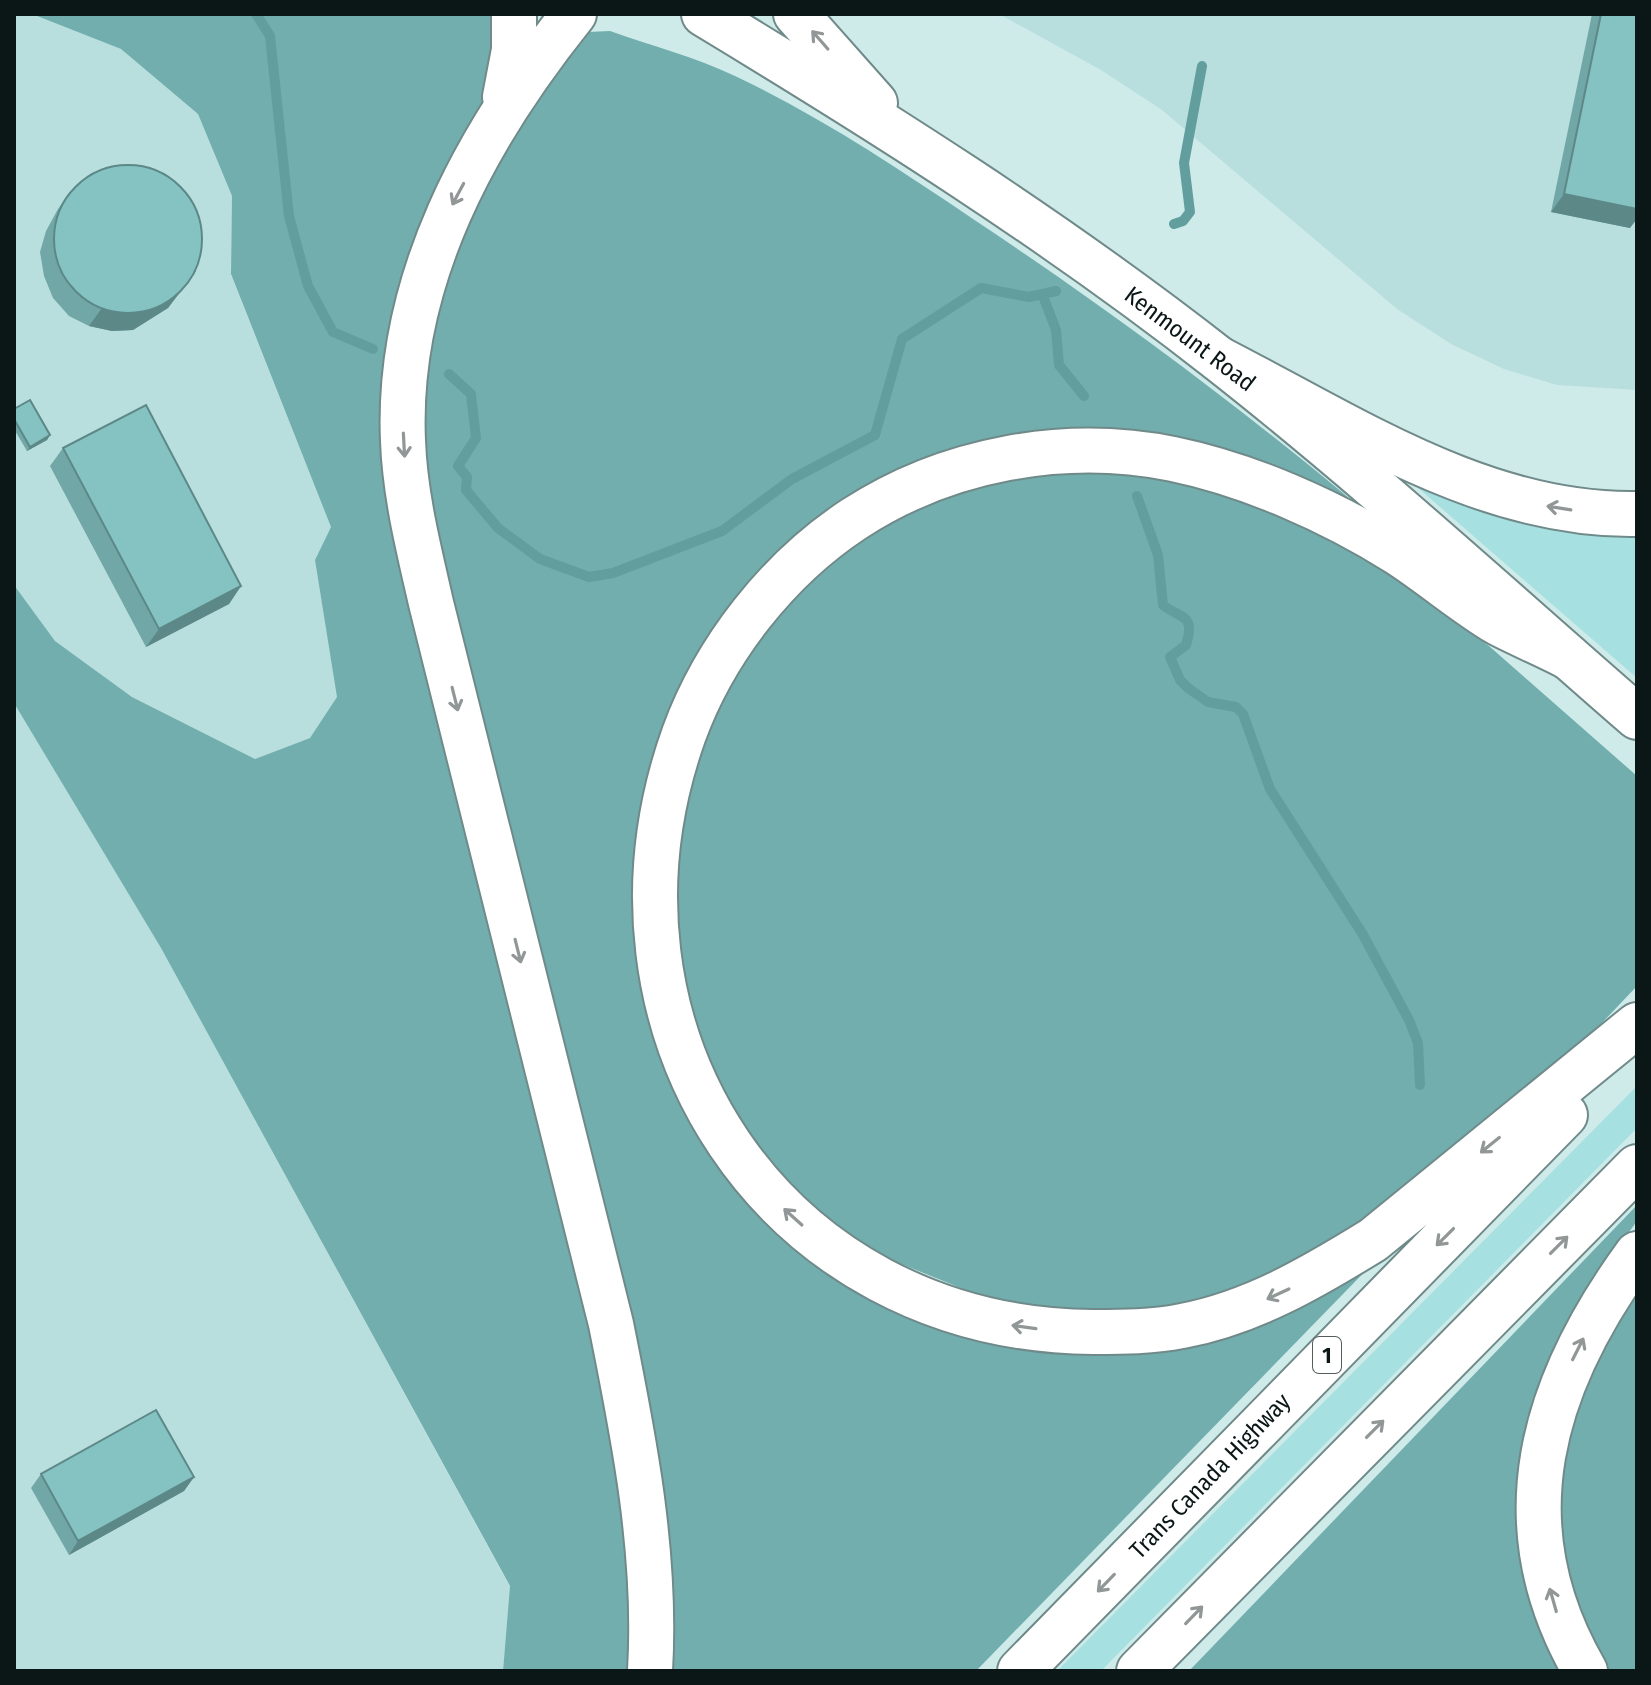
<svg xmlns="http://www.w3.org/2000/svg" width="1651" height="1685" font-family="'Fira Sans Condensed',sans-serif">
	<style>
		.built { fill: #b8dfde }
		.green { fill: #a7e0e0 }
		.forest { fill: #72aeae }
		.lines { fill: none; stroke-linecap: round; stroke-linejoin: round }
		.stream { stroke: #639e9f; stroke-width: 10 }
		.primary-casing { stroke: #708a8a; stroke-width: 48 }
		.motorway-casing { stroke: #708a8a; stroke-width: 48 }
		.primary { stroke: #fff; stroke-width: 44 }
		.motorway { stroke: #fff; stroke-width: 44 }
		.wall { fill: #72a7a7 }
		.shaded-wall { fill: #5d8888 }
		.building { fill: #85c2c2; stroke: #5d8888; stroke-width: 2 }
		.oneway { stroke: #919696 }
		.labels { text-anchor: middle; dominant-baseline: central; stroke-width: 6; stroke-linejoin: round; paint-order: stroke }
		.shield { fill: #fff; stroke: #545c5c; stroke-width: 2 }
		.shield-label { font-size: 22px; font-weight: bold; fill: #0b1616 }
		.street-label { font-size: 24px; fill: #0b1616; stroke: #fff }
	</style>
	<rect width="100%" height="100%" fill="#ceebea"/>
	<path class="built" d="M 14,14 L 32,14 L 121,49 L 198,114 L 232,196 L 231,275 L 331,527 L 315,560 L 338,698 L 310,738 L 255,759 L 132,697 L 55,641 L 14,585 Z
		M 999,14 L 1637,14 L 1637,390 L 1557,385 L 1504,369 L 1451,344 L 1397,309 L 1162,110 L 1101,70 Z
		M 14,703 L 161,948 L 510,1587 L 503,1671 L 14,1671 Z"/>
	<path class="green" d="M 1387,461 L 1637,528 L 1637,678 Z
		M 1637,1086 L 1637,1128 L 1101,1671 L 1057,1671 Z"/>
	<path class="forest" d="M 32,14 L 496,14 L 497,71 L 396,317 L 560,1182 L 622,1462 L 633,1671 L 503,1671 L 510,1586 L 161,948 L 14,703 L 14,585 L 55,641 L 132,697 L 255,759 L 310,738 L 337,697 L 315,560 L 331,527 L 231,274 L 232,196 L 198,114 L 121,49 Z
		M 610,31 C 652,46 695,57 735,76 C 819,116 896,167 973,219 C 1113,312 1246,411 1374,519 L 1239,460 L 881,485 L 668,725 L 650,775 L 640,826 L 636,925 L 761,1212 L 1073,1348 L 1381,1255 L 976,1671 L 664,1671 L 423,495 L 421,355 L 479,189 L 572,45 L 588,32 Z
		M 1138,469 L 1272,505 L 1389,570 L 1489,646 L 1637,776 L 1637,986 L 1562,1065 L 1370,1227 L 1265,1285 L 1150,1316 L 1028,1315 L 844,1241 L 741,1136 L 681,997 L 669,865 L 697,741 L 770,618 L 822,568 L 882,522 L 944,494 L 1009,475 Z
		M 1637,1205 L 1637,1221 C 1582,1297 1533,1369 1520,1465 C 1518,1484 1515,1506 1519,1525 C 1528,1574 1549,1623 1563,1671 L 1189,1671 Z
		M 1637,1293 L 1637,1671 L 1607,1671 C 1527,1542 1556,1412 1637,1293 Z"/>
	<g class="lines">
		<path class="stream" d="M 256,14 L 270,36 L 289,216 L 308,286 L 333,332 L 373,349
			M 1174,224 L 1183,221 L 1190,212 L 1184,163 L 1202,66
			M 1043,296 L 1056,330 L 1059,365 L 1084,396
			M 449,374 L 471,394 L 476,438 L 458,466 L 467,477 L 466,490 L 498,528 L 540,559 L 589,577 L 613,573 L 722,531 L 792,479 L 875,435 L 902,339 L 981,288 L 1029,297 L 1056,291
			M 1137,496 L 1158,555 L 1163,605 C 1180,619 1196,613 1186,645 L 1170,657 L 1180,680 L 1188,688 L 1208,702 L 1236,707 L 1243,714 L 1270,789 L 1362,933 L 1409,1020 L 1418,1043 L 1420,1085"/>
		<g class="primary-casing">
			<path id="primary" d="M 704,14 C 881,121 1057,232 1220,360 C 1364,473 1499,597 1637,717
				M 796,14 L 875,103"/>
		</g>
		<g class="motorway-casing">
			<path id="motorway" d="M 574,14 C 476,136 396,281 403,441 C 405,496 419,550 431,603 L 611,1324 C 634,1438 657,1554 650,1671
				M 505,97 L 514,50 L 514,14
				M 1219,359 C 1350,426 1485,517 1637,514
				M 1568,657 C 1545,645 1521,635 1498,623 C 1463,602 1432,575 1398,553 C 1331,511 1250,475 1173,459 C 1064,437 946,459 854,519 C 778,569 715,649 684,734 C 578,1030 774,1330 1093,1332 C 1122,1332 1153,1332 1182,1326 C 1252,1313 1313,1277 1373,1240 L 1637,1025
				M 1020,1671 L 1565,1115
				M 1139,1671 L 1637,1167
				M 1585,1671 C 1499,1523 1542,1384 1637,1254"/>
		</g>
		<use href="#primary" class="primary"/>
		<use href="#motorway" class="motorway"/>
	</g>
	<path class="wall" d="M 1592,14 L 1637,14 L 1630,228 L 1551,212 Z
		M 71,191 L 196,271 L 168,308 L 133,330 L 112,331 L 89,326 L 69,316 L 53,298 L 44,276 L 40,252 L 46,231 L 58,209 Z
		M 14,409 L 50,435 L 47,440 L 27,451 L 14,429 Z
		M 63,448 L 241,586 L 229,604 L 146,647 L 50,466 Z
		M 41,1474 L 194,1477 L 184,1491 L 69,1555 L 31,1488 Z"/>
	<path class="shaded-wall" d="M 1564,194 L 1637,209 L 1637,219 L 1630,228 L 1551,212 Z
		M 196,271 L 168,308 L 133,330 L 112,331 L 89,326 L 102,308 Z
		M 50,435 L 47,440 L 27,451 L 30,447 Z
		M 241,586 L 229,604 L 146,647 L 159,629 Z
		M 194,1477 L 184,1491 L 69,1555 L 78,1541 Z"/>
	<path class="building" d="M 1601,14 L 1637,14 L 1637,209 L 1564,194 Z
		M54 239a74 74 0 1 1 148 0a74 74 0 1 1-148 0Z
		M 30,400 L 50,435 L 30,447 L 14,419 L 14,409 Z
		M 146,405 L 241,586 L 159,629 L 63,448 Z
		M 156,1410 L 194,1477 L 78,1541 L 41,1474 Z"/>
	<defs><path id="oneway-shaft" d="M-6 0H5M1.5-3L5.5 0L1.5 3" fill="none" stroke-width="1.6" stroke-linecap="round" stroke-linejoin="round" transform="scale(2)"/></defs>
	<g class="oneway">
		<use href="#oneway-shaft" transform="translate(820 40) rotate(-131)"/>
		<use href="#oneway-shaft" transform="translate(458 194) rotate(118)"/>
		<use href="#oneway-shaft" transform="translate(404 445) rotate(87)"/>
		<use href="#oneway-shaft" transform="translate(1559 508) rotate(-171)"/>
		<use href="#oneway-shaft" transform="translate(455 699) rotate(76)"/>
		<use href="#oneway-shaft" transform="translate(518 951) rotate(76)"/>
		<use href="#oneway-shaft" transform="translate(1490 1145) rotate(141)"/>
		<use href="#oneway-shaft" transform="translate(793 1217) rotate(-138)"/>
		<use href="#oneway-shaft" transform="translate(1445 1237) rotate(135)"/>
		<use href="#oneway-shaft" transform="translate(1559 1245) rotate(-45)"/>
		<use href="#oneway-shaft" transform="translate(1278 1294) rotate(155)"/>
		<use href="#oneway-shaft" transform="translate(1024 1327) rotate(-172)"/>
		<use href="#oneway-shaft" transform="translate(1578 1349) rotate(-63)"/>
		<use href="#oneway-shaft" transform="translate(1375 1429) rotate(-45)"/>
		<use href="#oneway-shaft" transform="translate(1106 1583) rotate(134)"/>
		<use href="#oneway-shaft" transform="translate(1553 1600) rotate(-106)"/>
		<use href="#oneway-shaft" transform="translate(1194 1615) rotate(-46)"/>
	</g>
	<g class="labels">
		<rect class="shield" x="1313" y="1337" width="28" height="36" rx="6"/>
		<g class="shield-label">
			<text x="1327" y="1355">1</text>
		</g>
		<g class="street-label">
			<text transform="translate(1190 339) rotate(37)">Kenmount Road</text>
			<text transform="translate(1210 1476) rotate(-46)">Trans Canada Highway</text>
		</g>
	</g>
	<rect width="1651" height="1685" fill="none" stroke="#0b1616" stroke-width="32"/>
</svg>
